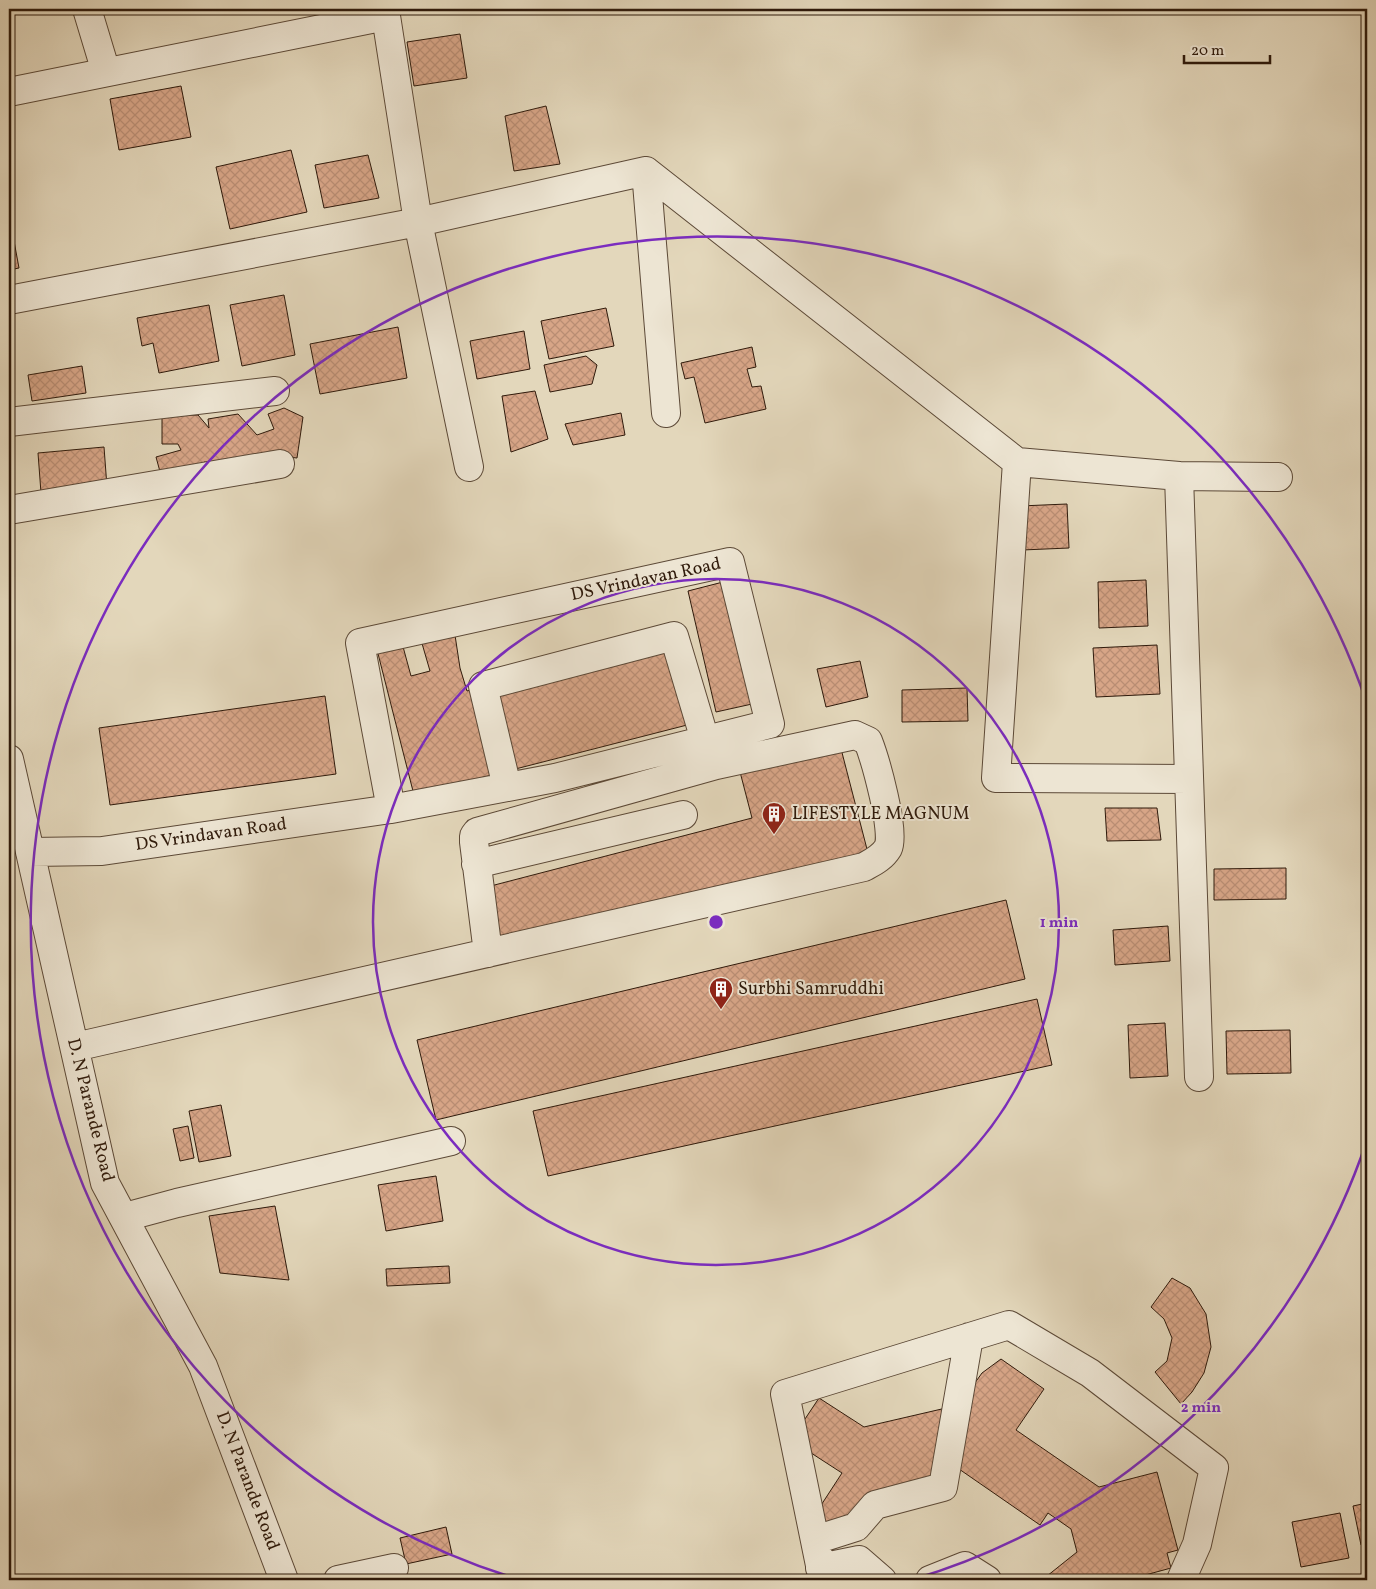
<svg xmlns="http://www.w3.org/2000/svg" width="1376" height="1589" font-family="Vollkorn,serif">
	<style>
		.building { fill: url(#building-cross-hatch); stroke: #2f1a0b }
		.lines { fill: none; stroke-linecap: round; stroke-linejoin: round }
		.minor-casing { stroke: #5c4937; stroke-width: 30 }
		.minor { stroke: #ede5d3; stroke-width: 28 }
		.ring { fill: none; stroke: #7b2cbf; stroke-width: 2.5 }
		.labels { text-anchor: middle; dominant-baseline: central; stroke-width: 4; stroke-linejoin: round; paint-order: stroke }
		.street-label { font-size: 18px; fill: #2f1a0b; stroke: #ede5d3 }
		.poi-label { font-size: 18px; fill: #2f1a0b; stroke: #ede5d3; text-anchor: start }
		.centre { fill: #7b2cbf; stroke: #ede5d3; stroke-width: 2.5 }
		.ring-label { font-size: 15px; text-anchor: middle; font-weight: bold; fill: #7b2cbf; stroke: #ede5d3; stroke-width: 4; stroke-linejoin: round; paint-order: stroke }
	</style>
	<defs>
		<pattern id="building-cross-hatch" width="8" height="8" patternUnits="userSpaceOnUse" patternTransform="scale(1.25)"><rect width="8" height="8" fill="#d7a587"/><path d="M0 0l8 8M0 8l8-8" fill="none" stroke="#b98d73"/></pattern>
	</defs>
	<rect width="100%" height="100%" fill="#e3d7bb"/>
	<filter id="stains"><feTurbulence type="fractalNoise" baseFrequency=".004" numOctaves="4"/><feColorMatrix values="0 0 0 0 .2 0 0 0 0 .09 0 0 0 0 .02 0 0 0 .5 -.17"/></filter>
	<radialGradient id="worn" r=".72"><stop offset=".6" stop-color="#630" stop-opacity="0"/><stop offset="1" stop-color="#630" stop-opacity=".3"/></radialGradient>
	<path class="building" d="M 460,34 L 467,78 L 414,86 L 407,42 Z
		M 181,86 L 191,137 L 119,150 L 110,99 Z
		M 546,106 L 560,164 L 514,171 L 505,116 Z
		M 291,150 L 307,212 L 230,229 L 216,167 Z
		M 368,155 L 379,198 L 324,208 L 315,165 Z
		M 9,214 L 19,268 L 9,270 Z
		M 284,295 L 295,355 L 242,366 L 230,305 Z
		M 209,305 L 219,361 L 159,373 L 153,343 L 142,346 L 137,318 Z
		M 606,308 L 614,346 L 549,359 L 541,321 Z
		M 398,327 L 407,378 L 320,394 L 310,344 Z
		M 524,331 L 530,369 L 477,379 L 470,341 Z
		M 752,347 L 756,367 L 747,369 L 752,387 L 761,386 L 766,409 L 705,423 L 694,377 L 685,379 L 681,363 Z
		M 586,356 L 597,365 L 592,384 L 550,392 L 544,365 Z
		M 82,366 L 86,393 L 32,401 L 28,375 Z
		M 535,391 L 548,439 L 511,452 L 502,396 Z
		M 284,408 L 303,417 L 297,458 L 280,456 L 235,466 L 204,462 L 197,469 L 162,479 L 156,457 L 181,450 L 178,444 L 162,444 L 162,415 L 198,415 L 209,428 L 208,419 L 238,414 L 257,435 L 274,429 L 268,414 Z
		M 621,413 L 625,435 L 573,445 L 565,424 Z
		M 104,447 L 107,487 L 41,493 L 38,453 Z
		M 1067,504 L 1069,548 L 1022,550 L 1020,506 Z
		M 1146,580 L 1148,626 L 1099,628 L 1098,582 Z
		M 723,582 L 752,704 L 716,712 L 688,591 Z
		M 453,622 L 460,668 L 467,691 L 654,634 L 674,659 L 691,724 L 414,795 L 374,638 L 399,632 L 411,676 L 430,671 L 421,640 Z
		M 1157,645 L 1160,694 L 1096,697 L 1093,648 Z
		M 860,661 L 868,697 L 826,707 L 817,669 Z
		M 967,688 L 968,721 L 902,722 L 902,690 Z
		M 325,696 L 336,774 L 110,805 L 99,728 Z
		M 839,741 L 868,853 L 498,945 L 483,888 L 752,818 L 739,768 Z
		M 1105,808 L 1157,808 L 1161,840 L 1107,841 Z
		M 1286,868 L 1286,899 L 1214,900 L 1214,869 Z
		M 1006,900 L 1025,979 L 436,1120 L 417,1040 Z
		M 1168,926 L 1170,961 L 1115,965 L 1113,930 Z
		M 1037,999 L 1052,1065 L 548,1176 L 533,1111 Z
		M 1165,1023 L 1168,1076 L 1130,1078 L 1128,1025 Z
		M 1290,1030 L 1291,1073 L 1227,1074 L 1226,1031 Z
		M 221,1105 L 231,1156 L 199,1162 L 189,1111 Z
		M 188,1126 L 194,1158 L 180,1161 L 173,1129 Z
		M 436,1176 L 443,1221 L 386,1231 L 378,1185 Z
		M 275,1206 L 289,1280 L 220,1273 L 209,1216 Z
		M 449,1266 L 450,1283 L 387,1286 L 386,1269 Z
		M 1172,1278 L 1190,1288 L 1206,1314 L 1211,1347 L 1204,1373 L 1192,1392 L 1181,1404 L 1155,1372 L 1167,1361 L 1172,1338 L 1164,1319 L 1151,1307 Z
		M 1001,1359 L 1044,1389 L 1016,1430 L 1099,1487 L 1157,1472 L 1178,1550 L 1167,1553 L 1171,1568 L 1127,1580 L 1042,1580 L 1077,1552 L 1071,1529 L 1048,1513 L 1040,1525 L 959,1469 L 849,1538 L 814,1516 L 842,1473 L 791,1440 L 819,1398 L 864,1427 L 959,1405 L 982,1373 Z
		M 1367,1503 L 1367,1544 L 1361,1545 L 1353,1506 Z
		M 1340,1513 L 1349,1558 L 1301,1567 L 1292,1522 Z
		M 446,1527 L 452,1554 L 406,1564 L 400,1538 Z"/>
	<g class="lines">
		<g class="minor-casing">
			<path id="minor" d="M 87,9 L 106,72
				M 9,92 L 386,16 L 418,222 L 469,467
				M 646,171 L 666,413
				M 9,300 L 418,222 L 646,171 L 1017,462 L 1179,476 L 1199,1077
				M 9,422 L 275,391
				M 1017,462 L 996,778 L 1189,779
				M 1179,476 L 1278,477
				M 9,510 L 280,464
				M 9,759 L 105,1183 L 203,1366 L 284,1580
				M 507,787 L 483,686 L 674,636 L 705,740
				M 30,852 L 102,851 L 391,809 L 555,778 L 770,724 L 730,562 L 360,643 L 391,809
				M 476,864 L 683,815
				M 75,1047 L 864,867 C 873,862 882,858 888,848 C 896,832 875,759 868,741 L 855,735 L 716,765 L 477,832 L 474,836 L 474,842 L 488,953
				M 125,1217 L 177,1203 L 451,1141
				M 815,1540 L 856,1527 L 875,1505 L 943,1487 L 969,1337
				M 820,1568 L 859,1560 L 882,1580
				M 338,1580 L 394,1568
				M 823,1580 L 785,1394 L 1009,1325 L 1090,1373 L 1214,1468 L 1197,1544 L 1181,1580
				M 930,1580 L 965,1566 L 987,1580"/>
		</g>
		<use href="#minor" class="minor"/>
	</g>
	<g class="ring">
		<circle cx="716" cy="922" r="343"/>
		<path d="M1367 1140A686 686 0 0 1 911 1580M521 1580A686 686 0 1 1 1367 704"/>
	</g>
	<defs>
		<g id="building-pin" transform="scale(1.25)"><path d="M0 17L-7.5 6A9.5 9.5 0 1 1 7.5 6Z" fill="#8f2418" stroke="#ede5d3"/><path d="M-4-6H4V6H1V3H-1V6H-4ZM-2.5-4.3h1.7v1.8h-1.7ZM.8-4.3h1.7v1.8H.8ZM-2.5-1h1.7V.8h-1.7ZM.8-1h1.7V.8H.8Z" fill="#fff"/></g>
	</defs>
	<g fill-rule="evenodd">
		<use href="#building-pin" x="774" y="814"/>
		<use href="#building-pin" x="721" y="989"/>
	</g>
	<g class="labels">
		<g class="street-label">
			<text transform="translate(646 580) rotate(-12)">DS Vrindavan Road</text>
			<text transform="translate(211 835) rotate(-8)">DS Vrindavan Road</text>
			<text transform="translate(90 1110) rotate(76)">D. N Parande Road</text>
			<text transform="translate(247 1481) rotate(69)">D. N Parande Road</text>
		</g>
		<g class="poi-label">
			<text x="792" y="814">LIFESTYLE MAGNUM</text>
			<text x="738" y="989">Surbhi Samruddhi</text>
		</g>
	</g>
	<circle cx="716" cy="922" r="8" class="centre"/>
	<g class="ring-label">
		<text x="1059" y="927">1 min</text>
		<text x="1201" y="1412">2 min</text>
	</g>
	<rect width="1376" height="1589" fill="none" stroke="#e3d7bb" stroke-width="30"/>
	<rect x="10" y="10" width="1356" height="1569" fill="none" stroke="#2f1a0b" stroke-width="2.5"/>
	<rect x="15" y="15" width="1346" height="1559" fill="none" stroke="#2f1a0b"/>
	<path d="M1184 55v8h86v-8" fill="none" stroke="#2f1a0b" stroke-width="2.5"/>
	<text x="1191" y="55" font-size="15" fill="#2f1a0b" stroke="#ede5d3" stroke-width="4" paint-order="stroke">20 m</text>
	<rect width="100%" height="100%" filter="url(#stains)"/>
	<rect width="100%" height="100%" fill="url(#worn)"/>
</svg>
